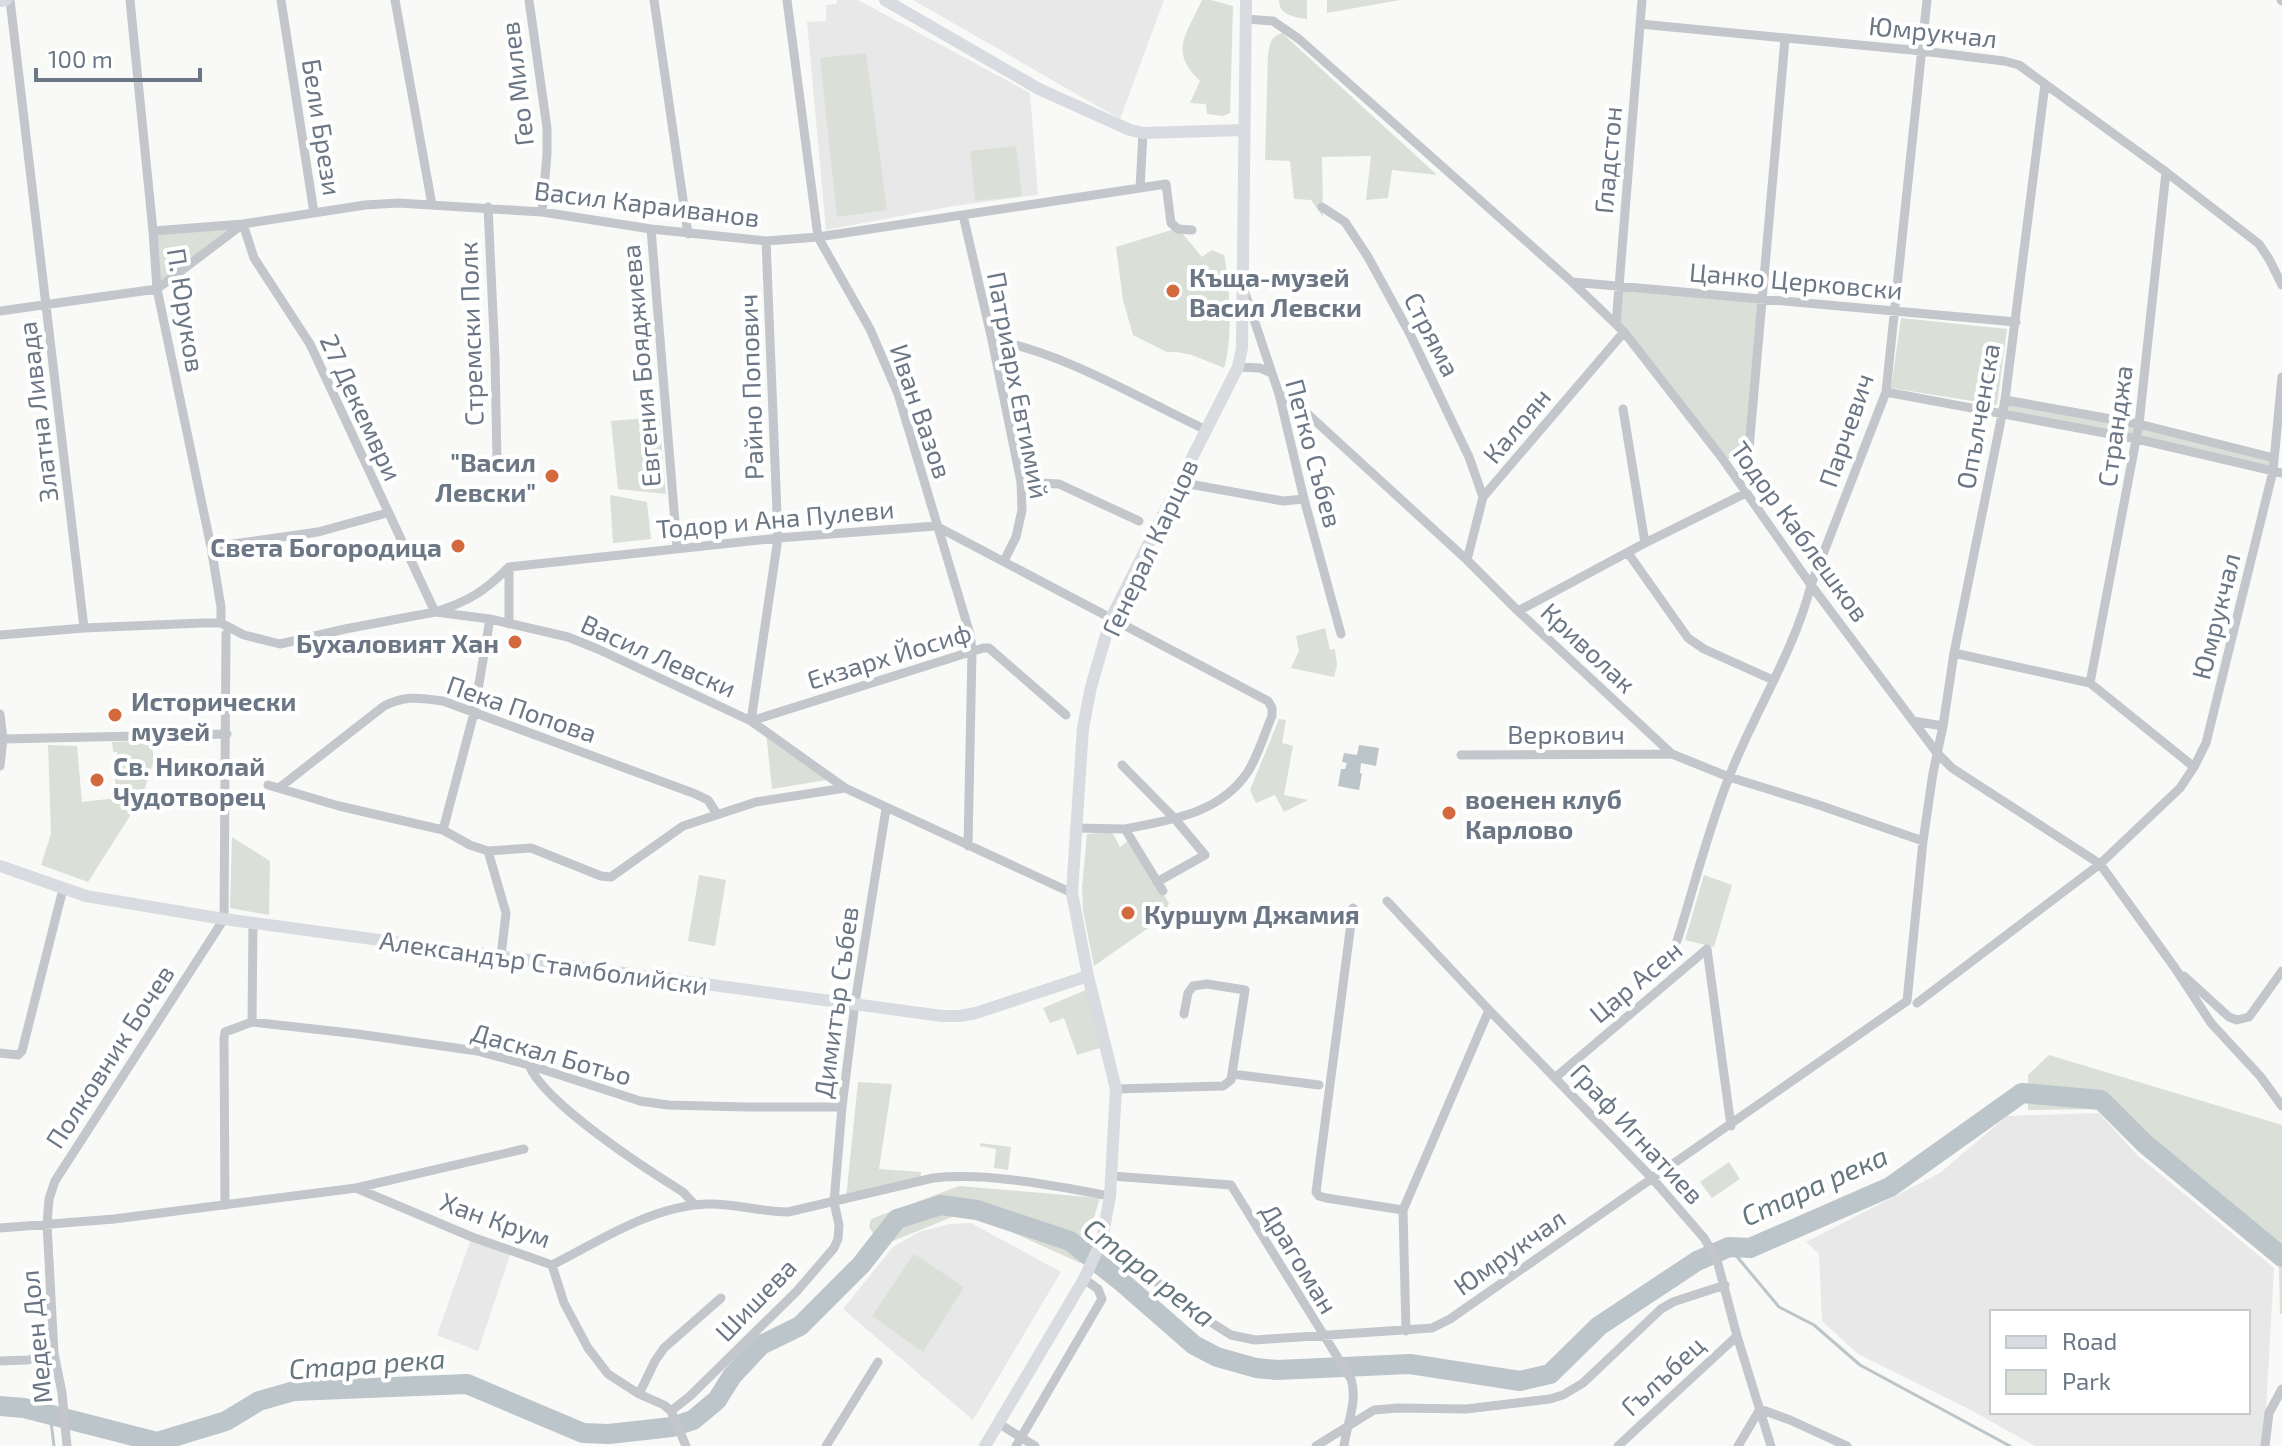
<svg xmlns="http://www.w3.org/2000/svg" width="2282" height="1446" font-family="'Exo 2',sans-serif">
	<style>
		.built { fill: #e7e8e7; fill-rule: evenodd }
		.green { fill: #dadfd8 }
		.water { fill: #bcc5c9 }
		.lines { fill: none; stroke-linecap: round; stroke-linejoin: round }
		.stream { stroke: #bcc5c9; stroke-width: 3 }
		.river { stroke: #bcc5c9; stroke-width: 20 }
		.street { stroke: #c3c6ca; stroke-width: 9 }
		.secondary { stroke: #d8dbdf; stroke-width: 12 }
		.poi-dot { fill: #d36a3d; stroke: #fff; stroke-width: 3 }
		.labels { text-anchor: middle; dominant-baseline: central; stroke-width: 8; stroke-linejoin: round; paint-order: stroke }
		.street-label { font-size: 26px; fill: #6b7785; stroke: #fff }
		.poi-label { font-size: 26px; font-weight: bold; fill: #6b7785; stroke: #fff; text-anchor: start }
		.water-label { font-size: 28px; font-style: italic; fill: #67777f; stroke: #fff }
	</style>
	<rect width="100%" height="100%" fill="#f9f9f7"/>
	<path class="built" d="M 837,0 L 858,0 L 1030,93 L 1038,195 L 953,206 L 826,230 L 807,22 L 826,21 L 826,5 L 836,4 Z
		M 913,0 L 1164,0 L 1120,119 Z
		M 2099,1113 L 2138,1156 L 2274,1268 L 2264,1446 L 2035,1446 L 1971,1410 L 1858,1354 L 1822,1321 L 1819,1254 L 1806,1242 L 1940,1173 L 2007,1116 ZM 1992,1312 L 2248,1312 L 2248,1412 L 1992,1412 Z
		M 971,1223 L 1061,1272 L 973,1420 L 843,1309 L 893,1247 L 919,1232 L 950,1224 Z
		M 471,1239 L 511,1252 L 478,1351 L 437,1335 Z"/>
	<path class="green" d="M 1202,0 L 1211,0 L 1233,6 L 1230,113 L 1223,116 L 1207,114 L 1206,104 L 1190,103 L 1200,81 C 1168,51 1187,34 1202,0 Z
		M 1279,0 L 1307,0 L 1307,19 C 1294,17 1279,15 1279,0 Z
		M 1327,0 L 1400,0 L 1327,13 Z
		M 1282,33 L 1437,175 L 1392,170 L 1388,198 L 1366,200 L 1371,156 L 1322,157 L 1323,217 L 1311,200 L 1294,199 L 1290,161 L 1265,160 L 1268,55 C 1270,44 1270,37 1282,33 Z
		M 866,53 L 887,210 L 837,217 L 820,58 Z
		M 1016,146 L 1022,196 L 975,201 L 970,151 Z
		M 243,224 L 157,289 L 153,231 Z
		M 1178,228 L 1202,257 L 1212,250 L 1224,255 C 1230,284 1233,340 1224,368 L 1192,355 L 1177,352 L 1167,352 L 1133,335 L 1123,300 L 1116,247 Z
		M 1619,285 L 1762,299 L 1748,460 L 1722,458 L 1616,324 Z
		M 1901,318 L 2007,329 L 1997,405 L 1891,388 Z
		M 2005,400 L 2139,424 L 2274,458 L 2273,471 L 2002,415 Z
		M 659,417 L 666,494 L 618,489 L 611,421 Z
		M 610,495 L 647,502 L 651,539 L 613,543 Z
		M 1325,628 L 1330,650 L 1335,649 L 1337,665 L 1334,677 L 1291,668 L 1299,651 L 1296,636 Z
		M 1279,719 L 1286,720 L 1282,743 L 1293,746 L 1284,795 L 1308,800 L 1284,812 L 1275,795 L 1256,803 L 1250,790 Z
		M 766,732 L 832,779 L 772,789 Z
		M 151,740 L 154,760 L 142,797 L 88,882 L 41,865 L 51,834 L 48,745 L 77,746 L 82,802 L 117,798 L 113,762 L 117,761 L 117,752 L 113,752 L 112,742 Z
		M 1112,832 L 1120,847 L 1129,840 L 1169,903 L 1161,919 L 1094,966 L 1083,911 L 1082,887 L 1087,834 Z
		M 232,837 L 270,861 L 269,915 L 230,908 Z
		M 699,875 L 726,880 L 715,946 L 688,941 Z
		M 1704,875 L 1732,885 L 1714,947 L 1685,940 Z
		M 1086,990 L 1103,1047 L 1077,1055 L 1064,1018 L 1050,1023 L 1043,1008 Z
		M 2049,1055 L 2282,1125 L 2282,1314 L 2280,1314 L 2279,1266 L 2141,1153 L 2101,1109 L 2028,1110 L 2028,1075 Z
		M 858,1082 L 892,1084 L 879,1169 L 921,1172 L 920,1181 L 846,1199 Z
		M 980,1143 L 1011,1147 L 1008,1170 L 994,1168 L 996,1149 L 980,1146 Z
		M 1729,1162 L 1740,1179 L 1712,1198 L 1700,1182 Z
		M 959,1186 L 1100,1198 L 1080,1263 L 976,1216 L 957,1215 L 881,1246 L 869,1227 L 871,1219 Z
		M 914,1254 L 964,1287 L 923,1352 L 872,1316 Z"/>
	<path class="water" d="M 1359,745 L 1379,748 L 1376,766 L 1361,763 L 1360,773 L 1362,774 L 1359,790 L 1338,786 L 1341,769 L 1345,769 L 1347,763 L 1342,762 L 1344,753 L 1357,755 Z"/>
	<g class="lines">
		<path class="stream" d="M 1729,1247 L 1779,1307 L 1814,1325 L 1860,1365 L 2010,1446
			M 50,1414 L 54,1446"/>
		<path class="river" d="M 0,1406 L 24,1408 L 157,1442 L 226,1421 L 259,1401 L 294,1391 L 467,1384 L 583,1433 L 609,1434 L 672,1427 L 693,1420 L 717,1400 L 732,1376 L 761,1345 L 800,1326 L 861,1265 L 897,1219 L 941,1205 L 977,1210 L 1070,1241 L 1123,1283 L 1194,1345 L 1217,1357 L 1256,1368 L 1277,1370 L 1410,1364 L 1520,1381 L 1550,1374 L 1599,1326 L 1697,1261 L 1729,1247 L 1750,1248 L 1890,1187 L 2022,1093 L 2101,1100 L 2144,1143 L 2282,1257"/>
		<path class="street" d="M 10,0 L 84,628
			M 130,0 L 153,231 L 157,289 L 211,547 L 221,607 L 221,623
			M 281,0 L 314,213
			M 395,0 L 432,205
			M 529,0 L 547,128 L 547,154 L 542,212
			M 654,0 L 688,234
			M 787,0 L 818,237 L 870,329 L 898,394 L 970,634 L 972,652 L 968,846
			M 2281,0 L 2282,1
			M 1246,19 L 1273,21 L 1299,39 L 1572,282 L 1624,332 L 1722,458 L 1811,585 L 1937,753 L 1952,768 L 2100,864 L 2175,968 L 2211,1023 L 2260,1076 L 2282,1106
			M 1640,24 L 1922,51 L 2004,61 L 2019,65 L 2166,172 L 2259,244 L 2269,259 L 2282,285
			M 1140,188 L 1143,133
			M 488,207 L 495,358 L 497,460
			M 1322,207 L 1345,222 L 1368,257 L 1410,334 L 1469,457 L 1483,497
			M 963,215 L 992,340 L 1021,482 L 1022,510 L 1016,537 L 1004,561
			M 651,229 L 677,547
			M 153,231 L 243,224 L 254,258 L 310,344 L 435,612 C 469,601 484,592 509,567 L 778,538 L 936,526 L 1268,701 L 1272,708 L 1272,716 C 1264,734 1258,757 1247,773 C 1219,814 1170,820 1125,829
			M 766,241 L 778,538 L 751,721 L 983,648 L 989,648 L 1066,715
			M 1572,282 L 2016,322
			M 1245,293 L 1279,394 L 1304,499 L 1341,634
			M 0,311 L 157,289 L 243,224 L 365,205 L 398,203 L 542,212 L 651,229 L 766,241 L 818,237 L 1166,184 L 1171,223 L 1178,229 L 1192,230
			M 1616,324 L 1642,0
			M 992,340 C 1061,351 1142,400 1206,430
			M 1238,367 L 1260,368 L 1271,373
			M 1886,392 L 2137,439 L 2282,473
			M 1279,394 L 1299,406 L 1467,560 L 1518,611 L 1672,754 L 1729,777 L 1813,803 L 1923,841
			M 2005,400 L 2139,424 L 2274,458
			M 1623,409 L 1645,543
			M 1748,460 L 1785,39
			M 1181,480 L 1189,484 L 1283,501 L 1304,499
			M 1021,482 L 1059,484 L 1139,521
			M 211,547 L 318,532 L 387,513
			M 1628,553 L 1688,638 L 1704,649 L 1773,680
			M 1467,560 L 1483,497 L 1624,332
			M 509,567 L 509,624
			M 1518,611 L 1645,543 L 1746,493
			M 0,635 L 84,628 L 202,623 L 221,623 L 244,635 L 280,644 L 345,629 L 435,612 L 490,619 L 568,637 L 600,650 L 751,721 L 845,788 L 1072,893
			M 1954,653 L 2090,683 L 2194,767
			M 2090,683 L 2139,424 L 2166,172
			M 0,714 L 3,739 L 0,766
			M 1913,721 L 1943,726
			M 3,739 L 227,734
			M 1461,755 L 1672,754
			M 1122,765 L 1175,819 L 1205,855 L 1157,882
			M 268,785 L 339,806 L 443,830 L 470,845 L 488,851 L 531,848 L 601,876 L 611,877 L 683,826 L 756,802 L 845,788
			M 279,788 L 384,706 C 406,695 419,698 443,701 L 693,793 L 708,800 L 717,814
			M 1075,828 L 1125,829 L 1163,891
			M 443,830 L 474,713 L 490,619
			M 488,851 L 506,913 L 501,956
			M 1387,901 L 1489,1010 L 1652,1178 L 1704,1238 L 1717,1260 L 1737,1336 L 1771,1446
			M 1353,908 L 1316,1192 L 1319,1196 L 1326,1198 L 1403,1210 L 1406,1331
			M 1677,941 C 1694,887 1708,830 1729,777 C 1754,713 1794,652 1811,585 L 1886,392 L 1927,0
			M 1707,949 L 1731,1126
			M 2184,976 L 2229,1017 L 2237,1020 L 2249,1017 L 2282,971
			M 1917,1003 L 2100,864 L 2180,788 L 2194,767 L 2206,743 L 2273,471 L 2282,377
			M 252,1022 L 358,1034 L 477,1051 L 529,1065 L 640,1101 L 668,1105 L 746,1107 L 842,1107
			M 0,1053 L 18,1055 L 22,1051 L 63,889
			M 529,1065 C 544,1103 646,1169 683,1192 L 695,1205
			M 1232,1074 L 1319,1085
			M 1556,1077 L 1707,949
			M 1116,1089 L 1223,1086 L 1231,1080 L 1245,990 L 1207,984 L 1193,986 L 1188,993 L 1184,1014
			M 1112,1176 L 1231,1185 L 1351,1379 C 1358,1401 1347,1423 1344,1446
			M 356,1188 L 524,1149
			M 225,1205 L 224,1038 L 225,1032 L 252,1022 L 253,923
			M 1403,1210 L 1489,1010
			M 0,1228 L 114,1219 L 356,1188 L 472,1237 L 552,1265 C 600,1241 651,1206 707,1204 C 734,1203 761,1212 788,1212 L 933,1178 C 988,1172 1055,1186 1110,1196
			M 1102,1240 L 1201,1316 L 1231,1335 L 1255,1340 L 1432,1328 L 1450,1319 C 1602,1213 1755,1108 1907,1001 L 1923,841 L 1933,773 L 1943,726 L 1954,653 L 2005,400 L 2045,84
			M 552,1265 L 564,1303 L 588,1348 L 608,1374 L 639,1394 L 664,1405 L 671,1411 L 686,1446
			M 0,1361 L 28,1360 L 54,1353
			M 639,1394 L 655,1361 L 664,1348 L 721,1298
			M 671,1411 L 690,1396 L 797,1291 L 834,1248 L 838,1239 L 839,1225 L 834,1202 L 842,1107 L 855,1003 L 886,809
			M 998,1423 L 1035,1446
			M 67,1446 L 62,1393 L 54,1353 L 47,1224 L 49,1199 L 55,1181 L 224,919 L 226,634
			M 826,1446 L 878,1362
			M 1016,1446 L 1102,1299 L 1098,1289 L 1084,1279
			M 1316,1446 L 1374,1410 L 1398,1408 L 1466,1409 L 1550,1399 L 1563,1395 L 1583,1383 L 1661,1309 L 1673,1302 L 1725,1285
			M 1618,1446 L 1737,1336
			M 1738,1446 L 1760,1409 L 1790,1420 L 1847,1446
			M 2265,1446 L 2269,1413 L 2282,1389"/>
		<path class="secondary" d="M 885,0 L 1039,89 L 1130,130 L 1143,133 L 1244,130
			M 0,1 L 6,0
			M 0,866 L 86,896 L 224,919 L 942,1016 L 959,1016 L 976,1013 L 1088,976
			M 985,1446 L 1084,1279 L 1102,1240 L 1110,1196 L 1116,1089 L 1088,976 L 1072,893 L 1083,728 L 1091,687 L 1111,618 L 1238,367 L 1242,348 L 1246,0"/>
	</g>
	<g class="poi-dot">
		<circle cx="1173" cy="291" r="8"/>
		<circle cx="552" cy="476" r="8"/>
		<circle cx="458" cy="546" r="8"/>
		<circle cx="515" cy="642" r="8"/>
		<circle cx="115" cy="715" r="8"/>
		<circle cx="97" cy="780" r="8"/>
		<circle cx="1449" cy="813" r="8"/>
		<circle cx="1128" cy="913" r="8"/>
	</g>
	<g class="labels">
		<g class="street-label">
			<text transform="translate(1933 31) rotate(6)">Юмрукчал</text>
			<text transform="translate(516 84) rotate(-97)">Гео Милев</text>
			<text transform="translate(323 127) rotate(81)">Бели Брези</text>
			<text transform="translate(1607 160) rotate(-85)">Гладстон</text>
			<text transform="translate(647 203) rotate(7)">Васил Караиванов</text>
			<text transform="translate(1796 280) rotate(5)">Цанко Церковски</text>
			<text transform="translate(187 310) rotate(81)">П. Юруков</text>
			<text transform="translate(470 334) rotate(-92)">Стремски Полк</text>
			<text transform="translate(1433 334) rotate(63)">Стряма</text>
			<text transform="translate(640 366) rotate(-95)">Евгения Бояджиева</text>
			<text transform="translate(1019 385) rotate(79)">Патриарх Евтимий</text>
			<text transform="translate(750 387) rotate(-92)">Райно Попович</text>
			<text transform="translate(362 407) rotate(65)">27 Декември</text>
			<text transform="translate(922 411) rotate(71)">Иван Вазов</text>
			<text transform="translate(37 412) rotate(-97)">Златна Ливада</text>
			<text transform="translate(1977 416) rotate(-80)">Опълченска</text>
			<text transform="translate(1516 425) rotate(-50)">Калоян</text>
			<text transform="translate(2114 426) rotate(-82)">Странджа</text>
			<text transform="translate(1845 430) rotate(-71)">Парчевич</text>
			<text transform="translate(1315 453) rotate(75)">Петко Събев</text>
			<text transform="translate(775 518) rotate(-5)">Тодор и Ана Пулеви</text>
			<text transform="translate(1801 531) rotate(54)">Тодор Каблешков</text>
			<text transform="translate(1149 547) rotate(-65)">Генерал Карцов</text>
			<text transform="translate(2215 616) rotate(-76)">Юмрукчал</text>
			<text transform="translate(1589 647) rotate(43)">Криволак</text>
			<text transform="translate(659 655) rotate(24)">Васил Левски</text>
			<text transform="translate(889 655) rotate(-17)">Екзарх Йосиф</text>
			<text transform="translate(522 708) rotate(19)">Пека Попова</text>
			<text x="1566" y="733">Веркович</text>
			<text transform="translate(544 962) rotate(8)">Александър Стамболийски</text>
			<text transform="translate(1635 981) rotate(-40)">Цар Асен</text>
			<text transform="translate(835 1002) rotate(-82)">Димитър Събев</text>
			<text transform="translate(552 1053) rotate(16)">Даскал Ботьо</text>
			<text transform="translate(109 1056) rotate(-57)">Полковник Бочев</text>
			<text transform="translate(1638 1133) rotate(47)">Граф Игнатиев</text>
			<text transform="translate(496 1219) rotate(20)">Хан Крум</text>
			<text transform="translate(1509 1251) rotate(-35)">Юмрукчал</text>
			<text transform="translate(1300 1258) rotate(59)">Драгоман</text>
			<text transform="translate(755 1299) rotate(-46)">Шишева</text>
			<text transform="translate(35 1337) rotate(-96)">Меден Дол</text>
			<text transform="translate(1662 1375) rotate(-43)">Гълъбец</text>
		</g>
		<g class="poi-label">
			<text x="1189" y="276">Къща-музей<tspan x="1189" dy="30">Васил Левски</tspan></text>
			<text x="536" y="461" text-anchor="end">"Васил<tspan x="536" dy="30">Левски"</tspan></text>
			<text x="442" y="546" text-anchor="end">Света Богородица</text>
			<text x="499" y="642" text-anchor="end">Бухаловият Хан</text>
			<text x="131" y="700">Исторически<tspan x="131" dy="30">музей</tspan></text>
			<text x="113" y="765">Св. Николай<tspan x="113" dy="30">Чудотворец</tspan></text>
			<text x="1465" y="798">военен клуб<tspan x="1465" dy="30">Карлово</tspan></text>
			<text x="1144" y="913">Куршум Джамия</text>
		</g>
		<g class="water-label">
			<text transform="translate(1814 1185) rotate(-24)">Стара река</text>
			<text transform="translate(1150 1272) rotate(38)">Стара река</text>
			<text transform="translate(367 1363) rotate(-4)">Стара река</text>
		</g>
	</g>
	<rect x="1990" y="1310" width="260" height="104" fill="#ffffff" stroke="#c4c9ce" stroke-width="2"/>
	<rect x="2006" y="1336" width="40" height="12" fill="#d8dbdf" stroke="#c4c9ce" stroke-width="2"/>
	<text x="2062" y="1350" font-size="24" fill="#6b7785">Road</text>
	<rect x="2006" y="1370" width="40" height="24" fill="#dadfd8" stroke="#c4c9ce" stroke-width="2"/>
	<text x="2062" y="1390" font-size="24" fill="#6b7785">Park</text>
	<path d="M36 68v12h164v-12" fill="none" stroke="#6b7785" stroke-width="4"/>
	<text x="48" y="68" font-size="24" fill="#6b7785" stroke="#ffffff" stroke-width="6" paint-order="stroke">100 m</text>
</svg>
